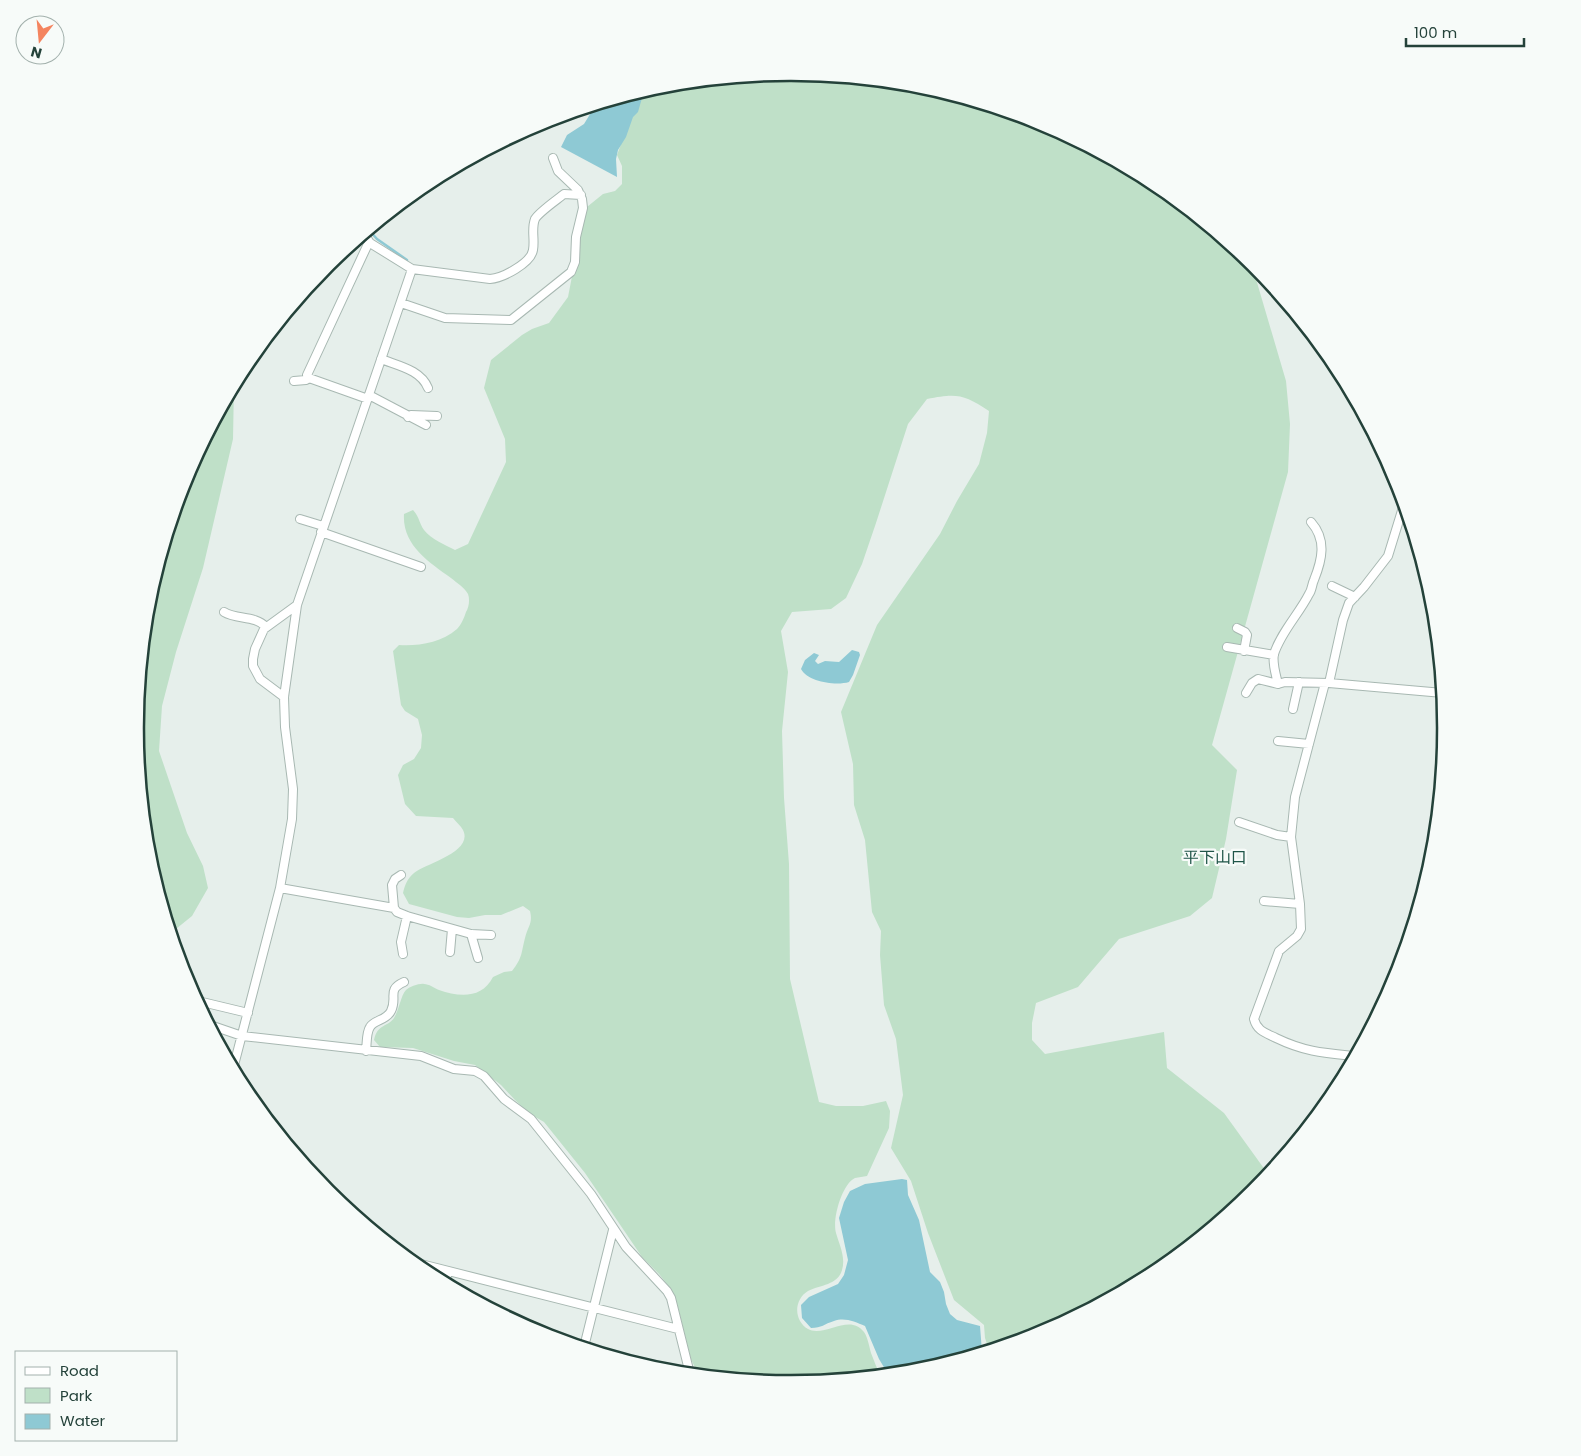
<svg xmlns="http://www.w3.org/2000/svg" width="1581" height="1456" font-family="Poppins,'Noto Sans JP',sans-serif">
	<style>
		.green { fill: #bfe0c8 }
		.water { fill: #8ec9d4 }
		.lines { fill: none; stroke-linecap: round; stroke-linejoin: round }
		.stream { stroke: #8ec9d4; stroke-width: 2.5 }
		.minor-casing { stroke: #a8b8b2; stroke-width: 10 }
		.minor { stroke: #fff; stroke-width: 8 }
		.labels { text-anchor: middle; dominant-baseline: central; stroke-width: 4.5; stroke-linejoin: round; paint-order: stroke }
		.quarter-label { font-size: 16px; fill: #1f5548; stroke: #f7fbf9 }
		.rim { fill: none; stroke: #24423a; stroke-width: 2.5 }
	</style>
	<rect width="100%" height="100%" fill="#e6efeb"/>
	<path class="green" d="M 791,73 L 919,85 L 1042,123 L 1155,183 L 1251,262 L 1286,381 L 1290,424 L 1288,472 L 1212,745 L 1237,770 L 1226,839 L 1212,898 L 1190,916 L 1119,939 L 1078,987 L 1036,1003 L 1032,1023 L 1032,1040 L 1045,1054 L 1164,1032 L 1167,1068 L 1224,1113 L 1268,1174 L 1254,1192 L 1154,1273 L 1041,1334 L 989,1350 L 985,1338 L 984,1325 L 954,1300 L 928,1233 L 911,1181 L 891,1148 L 903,1095 L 896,1039 L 884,1005 L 880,955 L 881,931 L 872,912 L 865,840 L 854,805 L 853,764 L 841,712 L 877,625 L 940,534 L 957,501 L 979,464 L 987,433 L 989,411 C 964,394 956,393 927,399 L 908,424 L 876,523 L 862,564 L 846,598 L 831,609 L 792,612 L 781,631 L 788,672 L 782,731 L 784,798 L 789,864 L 790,979 L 819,1102 L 836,1106 L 863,1106 L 886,1101 L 890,1111 L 889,1128 L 867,1176 C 863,1177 859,1177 855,1178 C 842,1184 832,1219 836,1233 C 839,1244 846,1257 842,1270 C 838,1285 820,1285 808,1291 C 798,1297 794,1310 800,1321 C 816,1348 847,1309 864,1332 C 868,1338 869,1346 871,1353 C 874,1361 877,1368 880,1375 L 790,1383 L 698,1374 L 691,1359 L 677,1303 L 671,1289 L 659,1274 L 642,1257 L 585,1173 L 544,1122 L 530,1114 L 515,1100 L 501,1085 L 475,1065 L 454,1061 L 413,1048 L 380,1047 L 374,1040 C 378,1023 387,1028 394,1018 C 399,1010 401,995 406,990 C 409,987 420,983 424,984 C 429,984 434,988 439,990 C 459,997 482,999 493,977 L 504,972 L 512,971 C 523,957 521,953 525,938 C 528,926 533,924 530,911 L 523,906 L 501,915 L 485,915 L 469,918 L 457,917 L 409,904 L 403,893 C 405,885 407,879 414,873 C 425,864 474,852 463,830 C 461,826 456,822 453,818 L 416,816 L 405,804 L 398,775 L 403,765 L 414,759 L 421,748 L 422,735 L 418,719 L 405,711 L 401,705 L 393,651 L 399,645 C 419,646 441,643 457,629 C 461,625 464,618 466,612 C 469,607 470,599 468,594 C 464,587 457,583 451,578 C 429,562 402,545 404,514 L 413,510 C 420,518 419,523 424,530 C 431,539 445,545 455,550 L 468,544 L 506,462 L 505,439 L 484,388 L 491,360 L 522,335 L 532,329 L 549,323 L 568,297 L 574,266 L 572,246 L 575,222 L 582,211 L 603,194 L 615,191 L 622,184 L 622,166 L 617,155 L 635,106 L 642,91 L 663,85 Z
		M 234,385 L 233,439 L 203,568 L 176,652 L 162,706 L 159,751 L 187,833 L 203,866 L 208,888 L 192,916 L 171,933 L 148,856 L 135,728 L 148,600 L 185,477 Z"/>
	<path class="water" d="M 644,91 L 638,112 L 633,117 L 626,137 L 618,150 L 616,159 L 617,177 L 561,147 L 567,135 L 584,124 L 595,106 Z
		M 852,650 L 859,652 L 860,655 L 853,675 L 849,682 C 836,686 808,682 801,669 L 805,660 L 814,653 L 819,655 L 815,661 L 818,664 L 825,661 L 839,662 Z
		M 902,1179 L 907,1180 L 908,1195 L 919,1220 L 930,1272 L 940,1282 L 944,1292 L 946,1304 L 950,1314 L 957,1320 L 980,1326 L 982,1352 L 918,1371 L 888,1374 L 879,1359 L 865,1326 C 855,1322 845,1317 834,1321 C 824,1324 822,1328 811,1328 L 802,1318 L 801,1305 L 809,1297 L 838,1284 L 844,1275 L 848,1260 L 839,1218 L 844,1202 L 850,1191 L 865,1184 Z"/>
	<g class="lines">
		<path class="stream" d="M 369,230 L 377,239 L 407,260"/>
		<g class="minor-casing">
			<path id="minor" d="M 412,269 L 490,279 C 503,278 531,263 533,250 C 535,239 531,229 535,219 C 539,212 558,199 564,194 L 581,195
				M 401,303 L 445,318 L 511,320 L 571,272 L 575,262 L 576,237 L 583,208 L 582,199 L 578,190 L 558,171 L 553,158
				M 381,359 C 399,366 421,370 428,388
				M 294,381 L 306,380 L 309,378
				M 369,395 L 426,425
				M 368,399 L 309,378 L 307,375 L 367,246 L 370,243
				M 408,417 L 411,415 L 437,416
				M 300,519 L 323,526
				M 321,532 L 421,567
				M 1332,586 L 1355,597
				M 224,612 C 237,620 255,615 266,627
				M 1237,628 L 1245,632 L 1247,635 L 1244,651
				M 1227,647 L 1274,655
				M 1325,683 L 1295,797 L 1291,837 L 1300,904 L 1301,929 L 1297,936 L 1279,951 L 1254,1019 C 1257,1031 1266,1033 1276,1038 C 1305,1052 1324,1053 1355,1056
				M 1329,683 L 1343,620 L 1349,603 L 1364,587 L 1388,556 L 1404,504
				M 1278,684 C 1276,675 1272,663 1274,654 C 1281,632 1299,614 1309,594 C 1312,590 1312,584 1314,580 C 1322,560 1327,540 1311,522
				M 1246,693 L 1252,683 L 1258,679 L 1278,684 L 1285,682 L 1329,683 L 1443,693
				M 284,697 L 260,679 L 253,666 L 253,659 L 255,649 L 264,629 L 297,605
				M 1293,709 L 1299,682
				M 1278,741 L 1309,744
				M 1239,822 L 1277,835 L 1291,837
				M 401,875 L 395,879 L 392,885 L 394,908 L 397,912 L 407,916 L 471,934 L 491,935
				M 280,888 L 394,908
				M 1264,901 L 1300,904
				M 471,934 L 478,958
				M 450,952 L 452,929
				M 403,954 L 401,942 L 407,916
				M 198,1001 L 248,1013
				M 210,1025 L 242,1036 L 421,1056 L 454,1069 L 475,1071 L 484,1076 L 504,1099 L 531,1119 L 591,1194 L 626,1247 L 667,1291 L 671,1298 L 690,1374
				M 366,1051 C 367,1044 366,1033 370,1027 C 374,1020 387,1020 391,1011 C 398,997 386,990 404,982
				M 233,1069 L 280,888 L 292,819 L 293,789 L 285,727 L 284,697 L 297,605 L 412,269 L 370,243 L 364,234
				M 413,1262 L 678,1329
				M 445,1283 L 448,1271
				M 584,1347 L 613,1230"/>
		</g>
		<use href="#minor" class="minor"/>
	</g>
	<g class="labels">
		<g class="quarter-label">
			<text x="1215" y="857">平下山口</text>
		</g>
	</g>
	<path d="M0 0H1581V1456H0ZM790 81H791A646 646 0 0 1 1437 727V729A646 646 0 0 1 791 1375H790A646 646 0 0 1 144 729V727A646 646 0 0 1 790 81Z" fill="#f7fbf9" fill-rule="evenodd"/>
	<path class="rim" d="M790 81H791A646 646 0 0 1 1437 727V729A646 646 0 0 1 791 1375H790A646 646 0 0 1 144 729V727A646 646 0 0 1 790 81Z"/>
	<rect x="15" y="1351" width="162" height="90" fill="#f7fbf9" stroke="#a3b1ad"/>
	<rect x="25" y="1367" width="25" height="8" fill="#ffffff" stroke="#a3b1ad"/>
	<text x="60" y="1376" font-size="15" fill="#24423a">Road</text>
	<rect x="25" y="1388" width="25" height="15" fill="#bfe0c8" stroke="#a3b1ad"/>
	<text x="60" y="1401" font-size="15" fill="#24423a">Park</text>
	<rect x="25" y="1414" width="25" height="15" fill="#8ec9d4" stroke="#a3b1ad"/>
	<text x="60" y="1426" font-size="15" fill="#24423a">Water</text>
	<g transform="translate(40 40) rotate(196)"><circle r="24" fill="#f7fbf9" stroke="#a3b1ad"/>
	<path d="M0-4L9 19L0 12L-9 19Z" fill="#f4845f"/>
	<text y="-8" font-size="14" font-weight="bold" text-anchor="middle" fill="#24423a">N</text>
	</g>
	<path d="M1406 38v8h118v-8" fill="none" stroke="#24423a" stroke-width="2.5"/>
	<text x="1414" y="38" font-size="15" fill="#24423a" stroke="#f7fbf9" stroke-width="4" paint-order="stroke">100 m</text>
</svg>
